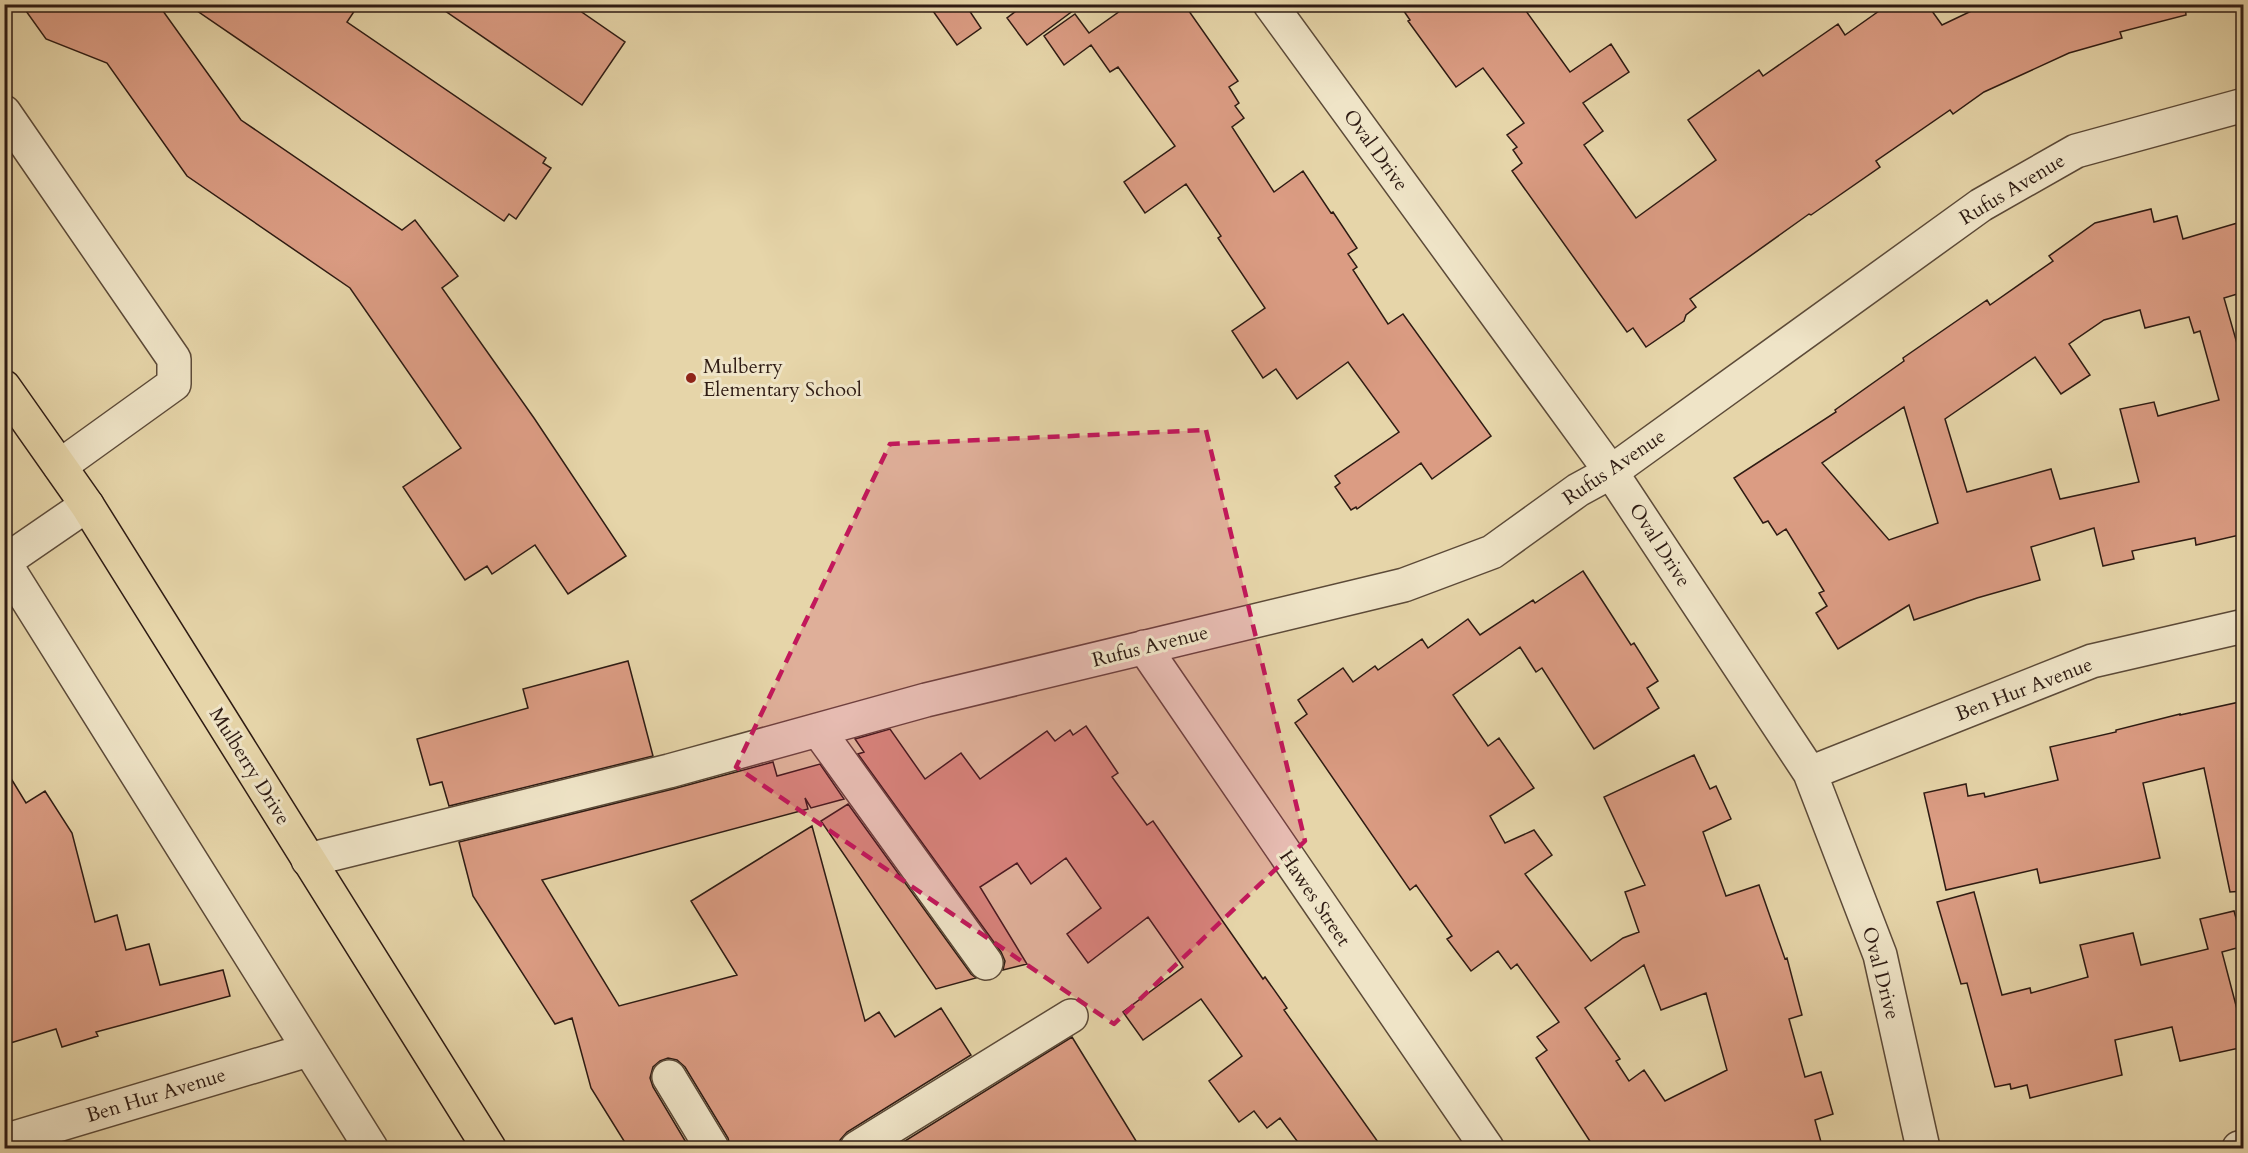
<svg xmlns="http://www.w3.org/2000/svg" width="2248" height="1153" font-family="Cardo,serif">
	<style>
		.building { fill: #db9c83; stroke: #2e1b13; stroke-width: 1.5; fill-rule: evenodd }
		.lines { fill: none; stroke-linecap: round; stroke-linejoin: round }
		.minor-casing { stroke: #5c4a38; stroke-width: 36 }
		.major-casing { stroke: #2e1b13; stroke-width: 36 }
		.minor { stroke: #efe4c7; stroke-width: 33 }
		.major { stroke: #e6d5a9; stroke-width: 33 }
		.marked { fill: #c2185b; fill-opacity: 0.2; stroke: #c2185b; stroke-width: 4.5; stroke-dasharray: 12 8; stroke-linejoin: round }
		.poi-dot { fill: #8f2418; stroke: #efe4c7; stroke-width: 2 }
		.labels { text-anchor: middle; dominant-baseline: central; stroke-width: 6; stroke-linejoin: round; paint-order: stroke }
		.street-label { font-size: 20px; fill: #2e1b13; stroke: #efe4c7 }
		.poi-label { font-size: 20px; fill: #2e1b13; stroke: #efe4c7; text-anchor: start }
	</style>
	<rect width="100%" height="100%" fill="#e6d5a9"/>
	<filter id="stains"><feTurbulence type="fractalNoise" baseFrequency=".00333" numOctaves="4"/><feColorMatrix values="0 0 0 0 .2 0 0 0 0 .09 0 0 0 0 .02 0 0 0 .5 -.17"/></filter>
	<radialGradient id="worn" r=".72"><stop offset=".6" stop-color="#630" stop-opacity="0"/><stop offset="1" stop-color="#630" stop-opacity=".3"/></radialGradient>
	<path class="building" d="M 21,4 L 158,4 L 241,120 L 402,230 L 415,220 L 458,276 L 442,288 L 534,418 L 626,556 L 568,594 L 535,545 L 492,574 L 487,566 L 465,580 L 403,487 L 461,448 L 350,288 L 187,176 L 107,63 L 46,39 Z
		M 187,4 L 359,4 L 347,22 L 546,158 L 543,163 L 551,168 L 516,219 L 509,214 L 504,221 Z
		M 435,4 L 570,4 L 625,42 L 582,105 Z
		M 928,4 L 965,4 L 981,28 L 957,45 Z
		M 1025,4 L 1082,4 L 1027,45 L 1007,18 Z
		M 1130,4 L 1184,4 L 1238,81 L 1229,87 L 1239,103 L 1235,106 L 1244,118 L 1232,127 L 1274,192 L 1303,171 L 1331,213 L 1333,212 L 1357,248 L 1348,254 L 1357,267 L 1353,270 L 1388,324 L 1403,314 L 1491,436 L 1432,479 L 1421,463 L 1357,509 L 1356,507 L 1351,510 L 1335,487 L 1340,483 L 1335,476 L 1399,432 L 1348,362 L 1297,399 L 1276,369 L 1263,378 L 1232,331 L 1265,308 L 1218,238 L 1221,236 L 1186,184 L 1145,213 L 1124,182 L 1175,146 L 1118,67 L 1110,72 L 1091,45 L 1064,65 L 1044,36 L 1075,14 L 1089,33 Z
		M 1399,4 L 1521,4 L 1570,72 L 1611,44 L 1629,72 L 1583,103 L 1603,131 L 1584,145 L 1636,218 L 1716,160 L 1688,120 L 1759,70 L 1763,76 L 1838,24 L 1845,35 L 1889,4 L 1927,4 L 1942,25 L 1986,4 L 2185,4 L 2186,15 L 2120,32 L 2122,38 L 2069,53 L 1984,92 L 1953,114 L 1950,110 L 1876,161 L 1880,167 L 1811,215 L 1809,214 L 1690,299 L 1696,307 L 1686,315 L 1684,321 L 1646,347 L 1633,328 L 1627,332 L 1512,171 L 1522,163 L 1513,150 L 1517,147 L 1507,135 L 1524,123 L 1483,68 L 1456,87 L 1408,21 L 1410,20 Z
		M 2151,209 L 2154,222 L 2177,216 L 2183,239 L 2244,221 L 2244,292 L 2224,298 L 2244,368 L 2244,534 L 2196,545 L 2195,538 L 2132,551 L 2134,559 L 2103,566 L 2094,528 L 2031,547 L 2040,580 L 1977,598 L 1914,620 L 1909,605 L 1838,649 L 1816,613 L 1827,606 L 1819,593 L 1824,591 L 1786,529 L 1777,535 L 1768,521 L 1763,523 L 1734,478 L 1836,412 L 1835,410 L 1904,361 L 1903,358 L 1987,300 L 1990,305 L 2053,261 L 2049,256 L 2095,223 ZM 2140,310 L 2145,328 L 2189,317 L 2194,333 L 2200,331 L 2219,400 L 2158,416 L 2154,402 L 2120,409 L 2139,482 L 2060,499 L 2051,469 L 1967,492 L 1945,419 L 2035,357 L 2061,394 L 2090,375 L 2069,344 L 2104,320 ZM 1904,407 L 1938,523 L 1889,540 L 1822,463 Z
		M 1583,571 L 1631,645 L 1634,643 L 1658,681 L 1647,688 L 1659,708 L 1594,749 L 1542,668 L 1536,672 L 1520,647 L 1453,695 L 1488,746 L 1499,738 L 1534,788 L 1490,816 L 1505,843 L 1534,830 L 1552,855 L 1525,874 L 1591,961 L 1623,938 L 1639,932 L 1625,892 L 1645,885 L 1604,797 L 1694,755 L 1710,789 L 1716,786 L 1731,819 L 1703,832 L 1726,896 L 1759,885 L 1785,959 L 1787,958 L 1802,1015 L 1789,1019 L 1805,1077 L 1821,1072 L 1833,1114 L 1815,1120 L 1821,1142 L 1798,1149 L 1595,1149 L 1536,1058 L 1547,1050 L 1537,1037 L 1559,1022 L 1517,964 L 1511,969 L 1498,951 L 1471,971 L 1447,939 L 1452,936 L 1416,885 L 1410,890 L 1295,723 L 1307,714 L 1298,700 L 1343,668 L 1353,682 L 1375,666 L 1378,670 L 1422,639 L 1428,648 L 1468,619 L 1480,635 L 1533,600 L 1535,603 ZM 1644,965 L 1661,1010 L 1706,993 L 1727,1070 L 1665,1101 L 1644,1070 L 1629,1081 L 1616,1061 L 1620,1059 L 1585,1008 Z
		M 628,661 L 653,756 L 449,806 L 442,782 L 430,785 L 417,739 L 528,708 L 523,689 Z
		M 2244,701 L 2244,891 L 2230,892 L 2204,768 L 2143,783 L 2160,858 L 2040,883 L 2037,869 L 1946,890 L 1924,793 L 1966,784 L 1968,796 L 1984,793 L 1985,797 L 2058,780 L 2050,747 L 2116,732 L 2116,730 L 2180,714 L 2180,715 Z
		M 1086,726 L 1118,773 L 1112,777 L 1147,825 L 1153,821 L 1263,979 L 1265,977 L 1287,1008 L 1284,1010 L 1383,1149 L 1303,1149 L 1280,1118 L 1267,1128 L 1254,1111 L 1239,1122 L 1209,1081 L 1242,1056 L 1201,999 L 1143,1040 L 1123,1012 L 1183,967 L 1148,917 L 1088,963 L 1067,934 L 1101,908 L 1066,858 L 1031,884 L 1017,863 L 980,887 L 1027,964 L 1003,970 L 1005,961 L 1001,952 L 858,754 L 864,752 L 855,739 L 890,729 L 925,779 L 961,753 L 980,779 L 1047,731 L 1055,741 L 1070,730 L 1073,735 Z
		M 773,762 L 777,776 L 820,764 L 844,799 L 811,808 L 805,798 L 808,809 L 542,880 L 619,1006 L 737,975 L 691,901 L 812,826 L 865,1021 L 879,1012 L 895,1037 L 941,1008 L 971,1055 L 847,1132 L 840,1140 L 838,1149 L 731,1149 L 728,1138 L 685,1067 L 677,1060 L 668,1058 L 660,1061 L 653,1067 L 650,1078 L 653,1087 L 690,1149 L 629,1149 L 591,1088 L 572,1018 L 555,1024 L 473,896 L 459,842 L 673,789 Z
		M 4,767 L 26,803 L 45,791 L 72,833 L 95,922 L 117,915 L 126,950 L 149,944 L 160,985 L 223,970 L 230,996 L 96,1032 L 98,1036 L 62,1047 L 56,1029 L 4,1045 Z
		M 848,804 L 971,974 L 976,978 L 936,989 L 821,821 Z
		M 1974,892 L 2002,995 L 2030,988 L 2031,993 L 2088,977 L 2080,945 L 2133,933 L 2141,965 L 2208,949 L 2200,919 L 2234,911 L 2244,946 L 2222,952 L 2244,1036 L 2244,1047 L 2180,1061 L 2172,1027 L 2115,1040 L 2122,1075 L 2030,1098 L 2027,1085 L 2011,1089 L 2010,1084 L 1995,1087 L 1967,983 L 1961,984 L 1937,902 Z
		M 1072,1037 L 1141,1149 L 892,1149 Z"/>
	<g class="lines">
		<g class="minor-casing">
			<path id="minor" d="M 1270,4 L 1611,472 L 1810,773 L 1880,955 L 1923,1148
				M 4,112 L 174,359 L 174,384 L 60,466
				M 87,505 L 4,562 L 371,1148
				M 1144,647 L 1487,1148
				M 818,730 L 986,963
				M 1810,773 L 2092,661 L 2244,626
				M 308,860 L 669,771 L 926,700 L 1404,585 L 1492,552 L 1578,490 L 1611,472 L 1981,205 L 2076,151 L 2244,105
				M 669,1077 L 712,1148
				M 4,1141 L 308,1050
				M 857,1148 L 1071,1016
				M 2239,1148 L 2244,1147"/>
		</g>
		<g class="major-casing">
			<path id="major" d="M 4,387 L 87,505 L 489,1148"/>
		</g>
		<use href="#minor" class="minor"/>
		<use href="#major" class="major"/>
	</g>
	<path class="marked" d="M 1206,430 L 1305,841 L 1114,1024 L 736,767 L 890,444 Z"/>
	<circle class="poi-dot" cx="691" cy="378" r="6"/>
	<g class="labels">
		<g class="street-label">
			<text transform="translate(1376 150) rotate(54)">Oval Drive</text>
			<text transform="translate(2012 189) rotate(-31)">Rufus Avenue</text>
			<text transform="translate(1614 467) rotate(-34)">Rufus Avenue</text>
			<text transform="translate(1660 545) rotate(57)">Oval Drive</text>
			<text transform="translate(1150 646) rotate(-14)">Rufus Avenue</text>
			<text transform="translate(2024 689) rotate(-21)">Ben Hur Avenue</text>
			<text transform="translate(250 766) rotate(58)">Mulberry Drive</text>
			<text transform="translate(1315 898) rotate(56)">Hawes Street</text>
			<text transform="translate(1881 973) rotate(75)">Oval Drive</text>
			<text transform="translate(156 1095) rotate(-17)">Ben Hur Avenue</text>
		</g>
		<g class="poi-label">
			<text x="703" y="366">Mulberry<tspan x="703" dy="23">Elementary School</tspan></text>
		</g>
	</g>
	<rect width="2248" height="1153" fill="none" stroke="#e6d5a9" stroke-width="24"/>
	<rect x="6" y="6" width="2236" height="1141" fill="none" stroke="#2e1b13" stroke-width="3"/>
	<rect x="12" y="12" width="2224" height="1129" fill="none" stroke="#2e1b13" stroke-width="1.5"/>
	<rect width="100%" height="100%" filter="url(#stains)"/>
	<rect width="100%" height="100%" fill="url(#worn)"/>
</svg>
